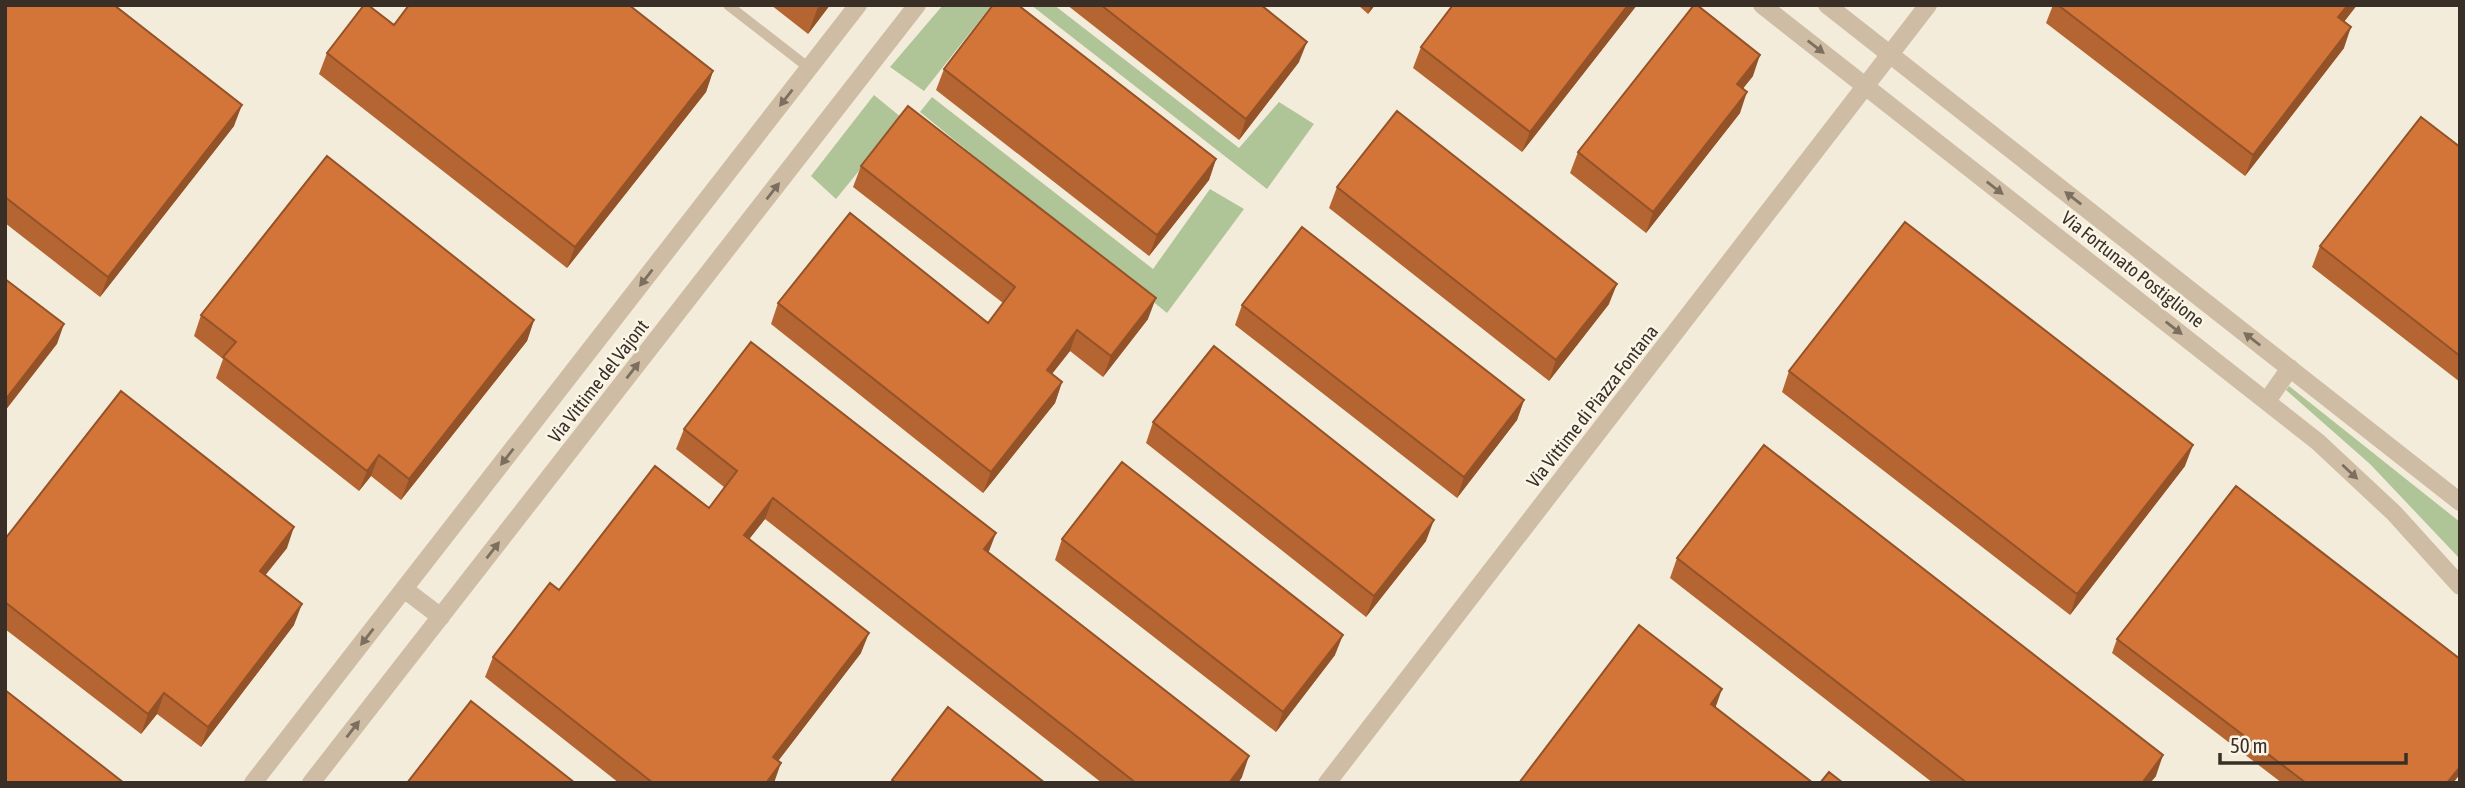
<svg xmlns="http://www.w3.org/2000/svg" width="2465" height="788" font-family="'Asap Condensed',sans-serif">
	<style>
		.green { fill: #afc598 }
		.lines { fill: none; stroke-linecap: round; stroke-linejoin: round }
		.service { stroke: #cebda4; stroke-width: 10 }
		.minor { stroke: #cebda4; stroke-width: 18 }
		.tertiary { stroke: #cebda4; stroke-width: 18 }
		.wall { fill: #b56531 }
		.shaded-wall { fill: #945228 }
		.building { fill: #d37539; stroke: #945228; stroke-width: 2 }
		.oneway { fill: #7c6f5f }
		.labels { text-anchor: middle; dominant-baseline: central; stroke-width: 5; stroke-linejoin: round; paint-order: stroke }
		.street-label { font-size: 19px; fill: #392f27; stroke: #fbf5e7 }
	</style>
	<rect width="100%" height="100%" fill="#f4ecda"/>
	<path class="green" d="M 943,5 L 991,6 L 924,91 L 890,67 Z
		M 1031,5 L 1054,5 L 1239,148 L 1279,102 L 1314,124 L 1267,189 Z
		M 874,95 L 902,118 L 836,199 L 811,176 Z
		M 932,97 L 1153,269 L 1210,189 L 1244,209 L 1167,313 L 920,112 Z
		M 2289,386 L 2460,522 L 2460,559 L 2370,464 L 2286,390 Z"/>
	<g class="lines">
		<path class="service" d="M 728,5 L 809,68"/>
		<path class="minor" d="M 404,589 L 441,617
			M 253,783 L 858,5
			M 311,783 L 917,5
			M 1327,783 L 1928,5"/>
		<path class="tertiary" d="M 1762,5 L 2318,442 L 2394,513 L 2460,586
			M 1827,5 L 2460,502
			M 2267,401 L 2290,368"/>
	</g>
	<path class="wall" d="M 5,5 L 234,126 L 100,297 L 5,223 Z
		M 771,5 L 830,5 L 808,34 Z
		M 1067,5 L 1261,5 L 1299,62 L 1239,140 Z
		M 1358,5 L 1375,5 L 1368,14 Z
		M 1453,5 L 1637,5 L 1522,152 L 1413,68 L 1421,47 Z
		M 2053,5 L 2357,5 L 2344,22 L 2344,48 L 2245,176 L 2046,23 Z
		M 394,25 L 713,71 L 706,92 L 567,268 L 319,74 L 327,53 Z
		M 944,69 L 1216,159 L 1209,180 L 1149,256 L 936,90 Z
		M 1753,76 L 1743,88 L 1740,113 L 1646,233 L 1570,173 L 1578,152 Z
		M 2460,147 L 2460,382 L 2312,267 L 2320,246 Z
		M 861,166 L 1148,319 L 1103,377 L 1070,351 L 1052,374 L 1062,382 L 1055,403 L 983,493 L 771,324 L 778,303 L 988,323 L 1003,303 L 853,187 Z
		M 1337,187 L 1609,304 L 1549,381 L 1329,208 Z
		M 1242,305 L 1524,400 L 1517,420 L 1457,498 L 1235,325 Z
		M 201,315 L 534,320 L 527,341 L 401,500 L 371,476 L 359,491 L 216,378 L 223,359 L 194,336 Z
		M 1789,371 L 2185,466 L 2070,615 L 1782,392 Z
		M 1153,422 L 1426,541 L 1366,617 L 1146,443 Z
		M 684,429 L 989,553 L 1242,777 L 1238,783 L 1102,783 L 765,519 L 749,539 L 861,653 L 778,761 L 774,783 L 619,783 L 485,677 L 493,657 L 559,590 L 709,508 L 724,487 L 676,449 Z
		M 5,539 L 287,548 L 265,575 L 294,625 L 201,747 L 157,714 L 141,734 L 5,629 Z
		M 1062,539 L 1335,655 L 1276,732 L 1055,560 Z
		M 1677,558 L 2156,776 L 2150,783 L 1933,783 L 1670,578 Z
		M 2117,639 L 2460,774 L 2453,783 L 2282,783 L 2112,653 Z"/>
	<path class="shaded-wall" d="M 819,5 L 830,5 L 808,34 L 818,7 Z
		M 1371,5 L 1375,5 L 1368,14 Z
		M 1628,5 L 1637,5 L 1522,152 L 1530,132 Z
		M 2348,5 L 2357,5 L 2331,38 L 2338,17 Z
		M 2351,27 L 2344,48 L 2245,176 L 2253,155 Z
		M 1307,42 L 1299,62 L 1239,140 L 1246,119 Z
		M 1760,55 L 1753,76 L 1730,105 L 1737,84 Z
		M 713,71 L 706,92 L 567,268 L 575,247 Z
		M 1747,92 L 1740,113 L 1646,233 L 1653,212 Z
		M 242,105 L 234,126 L 100,297 L 108,277 Z
		M 1216,159 L 1209,180 L 1149,256 L 1157,235 Z
		M 1617,284 L 1609,304 L 1549,381 L 1556,360 Z
		M 1156,298 L 1148,319 L 1103,377 L 1111,356 Z
		M 534,320 L 527,341 L 401,500 L 409,479 Z
		M 64,324 L 57,344 L 5,411 L 5,400 Z
		M 1077,330 L 1070,351 L 1039,390 L 1047,370 Z
		M 1062,382 L 1055,403 L 983,493 L 991,472 Z
		M 1524,400 L 1517,420 L 1457,498 L 1464,477 Z
		M 2193,445 L 2185,466 L 2070,615 L 2077,594 Z
		M 379,455 L 371,476 L 359,491 L 367,471 Z
		M 773,498 L 765,519 L 736,556 L 744,535 Z
		M 1434,520 L 1426,541 L 1366,617 L 1374,596 Z
		M 294,527 L 287,548 L 252,592 L 260,571 Z
		M 996,533 L 988,554 L 984,549 Z
		M 302,604 L 294,625 L 201,747 L 208,727 Z
		M 869,633 L 861,653 L 765,778 L 773,757 Z
		M 1343,635 L 1335,655 L 1276,732 L 1283,712 Z
		M 1722,689 L 1715,709 L 1711,704 Z
		M 164,693 L 157,714 L 141,734 L 148,714 Z
		M 2163,755 L 2156,776 L 2150,783 L 2142,783 Z
		M 1249,756 L 1242,777 L 1238,783 L 1229,783 Z
		M 781,763 L 774,783 L 766,783 Z
		M 2460,767 L 2460,774 L 2453,783 L 2447,783 Z"/>
	<path class="building" d="M 5,5 L 114,5 L 242,105 L 108,277 L 5,197 Z
		M 364,5 L 368,5 L 394,25 L 409,5 L 629,5 L 713,71 L 575,247 L 327,53 Z
		M 993,5 L 1018,5 L 1216,159 L 1157,235 L 944,69 Z
		M 1101,5 L 1261,5 L 1307,42 L 1246,119 Z
		M 1453,5 L 1628,5 L 1530,132 L 1421,47 Z
		M 1694,5 L 1697,5 L 1760,55 L 1737,84 L 1747,92 L 1653,212 L 1578,152 Z
		M 2058,5 L 2348,5 L 2338,17 L 2351,27 L 2253,155 Z
		M 908,106 L 1156,298 L 1111,356 L 1077,330 L 1047,370 L 1062,382 L 991,472 L 778,303 L 850,213 L 988,323 L 1015,287 L 861,166 Z
		M 1397,111 L 1617,284 L 1556,360 L 1337,187 Z
		M 2421,117 L 2460,147 L 2460,356 L 2320,246 Z
		M 327,156 L 534,320 L 409,479 L 379,455 L 367,471 L 223,357 L 236,342 L 201,315 Z
		M 1905,222 L 2193,445 L 2077,594 L 1789,371 Z
		M 1302,227 L 1524,400 L 1464,477 L 1242,305 Z
		M 5,279 L 64,324 L 5,400 Z
		M 751,342 L 996,533 L 984,549 L 1249,756 L 1229,783 L 1136,783 L 773,498 L 744,535 L 869,633 L 773,757 L 781,763 L 766,783 L 653,783 L 493,657 L 550,583 L 559,590 L 655,466 L 709,508 L 737,471 L 684,429 Z
		M 1214,346 L 1434,520 L 1374,596 L 1153,422 Z
		M 121,391 L 294,527 L 260,571 L 302,604 L 208,727 L 164,693 L 148,714 L 5,602 L 5,539 Z
		M 1764,445 L 2163,755 L 2142,783 L 1967,783 L 1677,558 Z
		M 1122,462 L 1343,635 L 1283,712 L 1062,539 Z
		M 2236,486 L 2460,659 L 2460,767 L 2447,783 L 2306,783 L 2117,639 Z
		M 1639,625 L 1722,689 L 1711,704 L 1813,783 L 1519,783 Z
		M 5,690 L 124,783 L 5,783 Z
		M 471,701 L 575,783 L 407,783 Z
		M 948,707 L 1045,783 L 896,783 L 892,780 Z
		M 1829,772 L 1843,783 L 1820,783 Z"/>
	<defs><path id="oneway-solid" d="M-6-.8H1V-3.2L6.5 0L1 3.2V.8H-6Z" transform="scale(1.75)"/></defs>
	<g class="oneway">
		<use href="#oneway-solid" transform="translate(1816 47) rotate(38)"/>
		<use href="#oneway-solid" transform="translate(786 98) rotate(128)"/>
		<use href="#oneway-solid" transform="translate(1995 188) rotate(38)"/>
		<use href="#oneway-solid" transform="translate(773 191) rotate(-52)"/>
		<use href="#oneway-solid" transform="translate(2073 198) rotate(-142)"/>
		<use href="#oneway-solid" transform="translate(646 278) rotate(128)"/>
		<use href="#oneway-solid" transform="translate(2174 328) rotate(38)"/>
		<use href="#oneway-solid" transform="translate(2252 339) rotate(-142)"/>
		<use href="#oneway-solid" transform="translate(633 370) rotate(-52)"/>
		<use href="#oneway-solid" transform="translate(507 457) rotate(128)"/>
		<use href="#oneway-solid" transform="translate(2350 472) rotate(43)"/>
		<use href="#oneway-solid" transform="translate(493 550) rotate(-52)"/>
		<use href="#oneway-solid" transform="translate(367 637) rotate(128)"/>
		<use href="#oneway-solid" transform="translate(353 729) rotate(-52)"/>
	</g>
	<g class="labels">
		<g class="street-label">
			<text transform="translate(2133 269) rotate(38)">Via Fortunato Postiglione</text>
			<text transform="translate(598 381) rotate(-52)">Via Vittime del Vajont</text>
			<text transform="translate(1592 406) rotate(-52)">Via Vittime di Piazza Fontana</text>
		</g>
	</g>
	<rect width="2465" height="788" fill="none" stroke="#392f27" stroke-width="14"/>
	<path d="M2220 753v10h186v-10" fill="none" stroke="#392f27" stroke-width="3.5"/>
	<text x="2230" y="753" font-size="21" fill="#392f27" stroke="#fbf5e7" stroke-width="5" paint-order="stroke">50 m</text>
</svg>
